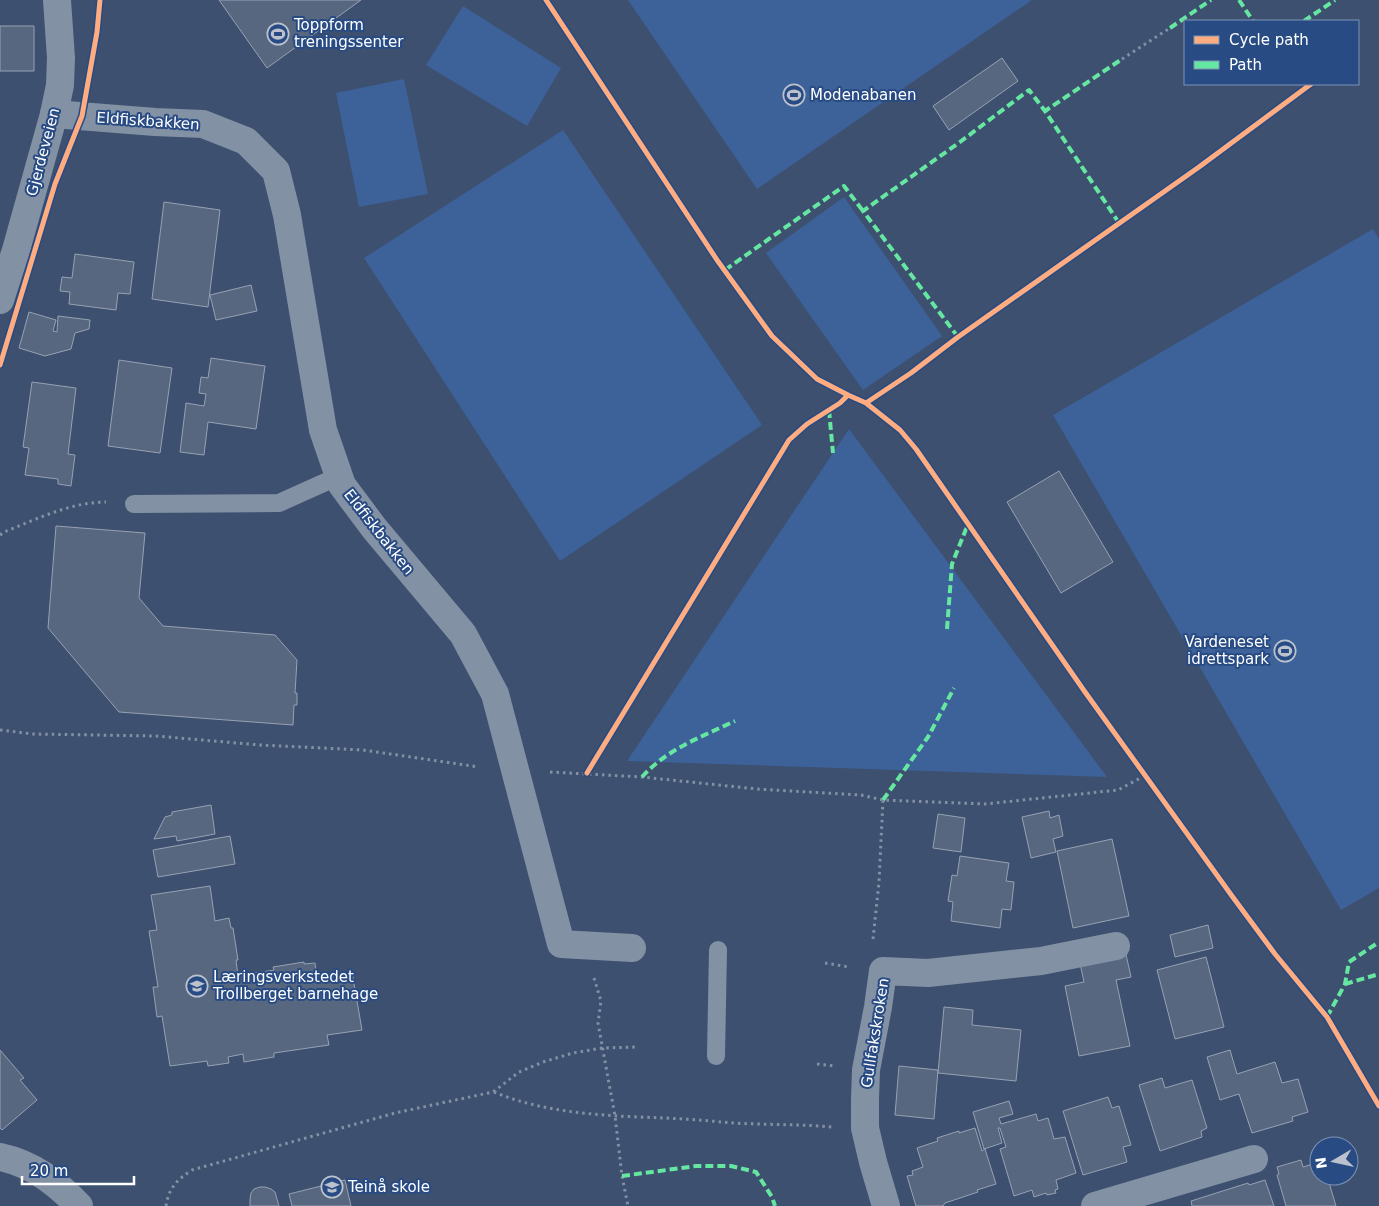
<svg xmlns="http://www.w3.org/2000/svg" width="1379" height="1206" font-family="'DejaVu Sans',sans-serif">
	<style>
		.green { fill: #3d6199 }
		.building { fill: #586780; stroke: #97a1b3 }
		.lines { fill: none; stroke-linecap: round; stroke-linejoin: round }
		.path { stroke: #8391a5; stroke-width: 3; stroke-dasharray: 2.5 4; stroke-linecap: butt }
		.service { stroke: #8391a5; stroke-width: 18 }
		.minor { stroke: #8391a5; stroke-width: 28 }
		.tertiary { stroke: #8391a5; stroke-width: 28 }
		.quiet { stroke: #66e7a1; stroke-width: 4; stroke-dasharray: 8 4; stroke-linecap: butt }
		.cycleway-casing { stroke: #284b84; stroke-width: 8 }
		.cycleway { stroke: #ffac80; stroke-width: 5 }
		.labels { text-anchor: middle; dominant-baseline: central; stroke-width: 4; stroke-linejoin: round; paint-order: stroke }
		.poi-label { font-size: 15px; fill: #fff; stroke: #284b84; text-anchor: start }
		.street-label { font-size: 15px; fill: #fff; stroke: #284b84 }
	</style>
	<rect width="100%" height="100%" fill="#3d506f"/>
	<path class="green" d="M 628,0 L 1032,0 L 757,189 Z
		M 463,6 L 561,68 L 527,126 L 426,65 Z
		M 404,79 L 428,194 L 359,207 L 336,93 Z
		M 563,130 L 762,425 L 560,561 L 364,258 Z
		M 844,197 L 942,336 L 863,390 L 766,253 Z
		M 1373,229 L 1379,239 L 1379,888 L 1341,910 L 1053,415 Z
		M 849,429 L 1107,777 L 627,761 Z"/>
	<path class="building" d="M 219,0 L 361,0 L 267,68 Z
		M 0,26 L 34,26 L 34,71 L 0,71 Z
		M 1002,58 L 1018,81 L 949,130 L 933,106 Z
		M 164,202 L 220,210 L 208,307 L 152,299 Z
		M 75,254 L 134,262 L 130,294 L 118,293 L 116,310 L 69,304 L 70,292 L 60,291 L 62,277 L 72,278 Z
		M 251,285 L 257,311 L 216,320 L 210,295 Z
		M 29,312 L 56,320 L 53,331 L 57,332 L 58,316 L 90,320 L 89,329 L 75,333 L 71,349 L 45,356 L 19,348 Z
		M 211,358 L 265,366 L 256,429 L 208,422 L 204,455 L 180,452 L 186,403 L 204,406 L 206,394 L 199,393 L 201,377 L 208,378 Z
		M 119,360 L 172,368 L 160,453 L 108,446 Z
		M 32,382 L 76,388 L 68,454 L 75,455 L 71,486 L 58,484 L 58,479 L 25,475 L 29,448 L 23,447 Z
		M 1059,471 L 1113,562 L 1061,593 L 1007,502 Z
		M 56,526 L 145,533 L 139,598 L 163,626 L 275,635 L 297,660 L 295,693 L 297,693 L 297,705 L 294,705 L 293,725 L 119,712 L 48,628 Z
		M 211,805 L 215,834 L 177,841 L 176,836 L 154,839 L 165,817 L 172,815 L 172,812 Z
		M 1049,811 L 1050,818 L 1059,815 L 1063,836 L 1053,839 L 1056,852 L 1031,858 L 1022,817 Z
		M 938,814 L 965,818 L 961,852 L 933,848 Z
		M 230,836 L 235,864 L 158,877 L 153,850 Z
		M 1112,839 L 1129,916 L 1073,928 L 1057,851 Z
		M 960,856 L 1009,863 L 1006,881 L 1014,882 L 1011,910 L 1002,909 L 1000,928 L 951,921 L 953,902 L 948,901 L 952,875 L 957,876 Z
		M 210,886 L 215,921 L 229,918 L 231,928 L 233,928 L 238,960 L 236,960 L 238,976 L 274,970 L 273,967 L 304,962 L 304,964 L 315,963 L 317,977 L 352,972 L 362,1030 L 327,1035 L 329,1045 L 274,1053 L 274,1057 L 244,1062 L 243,1054 L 228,1057 L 229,1063 L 208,1066 L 207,1061 L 170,1066 L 162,1016 L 157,1017 L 153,987 L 158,987 L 149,931 L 157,930 L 151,895 Z
		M 1208,925 L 1213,948 L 1175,957 L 1170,935 Z
		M 1125,950 L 1131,977 L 1116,980 L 1130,1046 L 1079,1056 L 1065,986 L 1084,982 L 1079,959 Z
		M 1206,957 L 1224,1027 L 1175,1039 L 1157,970 Z
		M 944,1007 L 973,1010 L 972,1025 L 1021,1030 L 1016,1081 L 938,1073 Z
		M 0,1050 L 24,1078 L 20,1080 L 37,1100 L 2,1130 L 0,1128 Z
		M 1230,1050 L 1237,1074 L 1275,1062 L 1282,1083 L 1298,1079 L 1308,1112 L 1292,1117 L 1293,1121 L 1252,1133 L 1239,1094 L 1220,1100 L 1207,1057 Z
		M 899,1066 L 938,1070 L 934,1119 L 895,1115 Z
		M 1162,1078 L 1165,1088 L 1192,1080 L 1207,1128 L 1201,1131 L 1202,1137 L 1160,1151 L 1139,1085 Z
		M 1108,1097 L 1112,1108 L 1119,1106 L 1131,1145 L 1123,1147 L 1127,1162 L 1083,1175 L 1063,1111 Z
		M 1009,1101 L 1013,1114 L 999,1118 L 1001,1124 L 1036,1114 L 1038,1121 L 1048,1118 L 1054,1139 L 1065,1137 L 1076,1173 L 1056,1180 L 1058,1189 L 1055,1190 L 1056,1193 L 1047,1195 L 1046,1193 L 1034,1197 L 1032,1190 L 1014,1196 L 1000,1149 L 1006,1147 L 1000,1128 L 998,1128 L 1002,1143 L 984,1149 L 973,1112 Z
		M 975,1128 L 982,1151 L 985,1149 L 996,1184 L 977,1190 L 978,1192 L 945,1203 L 943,1206 L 916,1206 L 907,1176 L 913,1175 L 912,1171 L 923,1167 L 917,1148 L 938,1141 L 937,1138 L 959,1131 L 959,1133 Z
		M 1301,1160 L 1303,1167 L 1319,1162 L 1319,1176 L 1327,1176 L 1336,1206 L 1286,1206 L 1277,1175 L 1279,1174 L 1277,1167 Z
		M 345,1180 L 351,1206 L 292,1206 L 289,1194 Z
		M 1265,1180 L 1274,1206 L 1192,1206 L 1191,1201 L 1248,1183 L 1249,1185 Z
		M 260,1187 L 265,1187 L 271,1189 L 275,1192 L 279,1206 L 250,1206 L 250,1199 L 251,1193 L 254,1189 Z"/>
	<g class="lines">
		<path class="path" d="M 1122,59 L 1170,28
			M 0,535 L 4,532 C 37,519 71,502 106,502
			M 0,730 L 33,734 L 156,736 L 260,745 L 363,750 L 479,767
			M 550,772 L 642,777 L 757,789 L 861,795 L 883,800 L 985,804 L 1118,790 L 1146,775
			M 873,939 L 879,882 L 883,800
			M 825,963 L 849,967
			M 594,978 L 601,1001 L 598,1023 L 615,1116 L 622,1176 L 628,1206
			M 817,1064 L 834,1066
			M 494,1092 C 546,1114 609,1116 665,1118 C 688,1119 711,1121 733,1123 C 766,1125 799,1124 832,1127
			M 166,1206 C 169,1187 177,1180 192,1170 L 395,1113 L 493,1092 L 519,1072 L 543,1062 L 573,1053 L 602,1048 L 637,1047"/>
		<path class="service" d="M 134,504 L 279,503 L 339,476
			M 716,1056 L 718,950"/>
		<path class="minor" d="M 54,114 L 155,122 L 203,124 L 246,141 L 276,171 L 287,215 L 323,430 L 342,485 L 374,528 L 463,634 L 495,694 L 561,944 L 632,948
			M 0,1157 C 33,1164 57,1183 79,1206
			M 886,1206 L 873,1162 L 865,1128 L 865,1099 L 866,1070 L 878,1007 L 883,971 L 928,973 L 1041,961 L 1116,946
			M 1095,1206 L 1254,1159"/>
		<path class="tertiary" d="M 0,300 L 16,250 L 54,114 L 60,85 L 61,58 L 57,0"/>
		<path class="quiet" d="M 1239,0 L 1253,21
			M 1304,21 L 1335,0
			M 1170,28 L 1211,0
			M 1119,223 L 1045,111 L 1122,59
			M 725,270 L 844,186 L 863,211
			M 958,337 L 863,211 L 960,142 L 1029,90 L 1045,111
			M 829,410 L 833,453
			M 947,629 L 952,564 L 968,524
			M 642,777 C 667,749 701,737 735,721
			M 883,800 L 928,737 L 954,688
			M 1345,984 L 1379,974
			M 1327,1017 L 1345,984 L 1349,962 L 1379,942
			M 622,1176 L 696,1166 L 731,1166 L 756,1172 L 772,1197 L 775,1206"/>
		<g class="cycleway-casing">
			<path id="cycleway" d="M 546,0 L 717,260 L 772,336 L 817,379 L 848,395 L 866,403
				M 1311,84 L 1199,167 L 958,337 L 911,373 L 866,403 L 900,430 L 916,449 L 1085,692 L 1232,896 L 1275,954 L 1327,1017 L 1379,1106
				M 0,365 L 55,184 L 82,116 L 97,32 L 100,0
				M 587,773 L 789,440 L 807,424 L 840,403 L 848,395"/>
		</g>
		<use href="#cycleway" class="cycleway"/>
	</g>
	<defs>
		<g id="stadium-ring" transform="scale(1.125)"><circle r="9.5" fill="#284b84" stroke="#bbc2cd" stroke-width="1.5"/><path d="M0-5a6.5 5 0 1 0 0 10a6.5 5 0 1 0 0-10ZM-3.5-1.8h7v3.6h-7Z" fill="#bbc2cd"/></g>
		<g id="school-ring" transform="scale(1.125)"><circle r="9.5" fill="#284b84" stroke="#bbc2cd" stroke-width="1.5"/><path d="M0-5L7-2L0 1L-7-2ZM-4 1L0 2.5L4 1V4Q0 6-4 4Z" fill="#bbc2cd"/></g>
	</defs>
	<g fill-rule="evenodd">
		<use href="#stadium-ring" x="278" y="34"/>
		<use href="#stadium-ring" x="794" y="95"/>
		<use href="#stadium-ring" x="1285" y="651"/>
		<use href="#school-ring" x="197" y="986"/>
		<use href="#school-ring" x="332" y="1187"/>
	</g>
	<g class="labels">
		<g class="poi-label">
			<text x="294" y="25">Toppform<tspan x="294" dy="17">treningssenter</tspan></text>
			<text x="810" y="95">Modenabanen</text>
			<text x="1269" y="642" text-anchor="end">Vardeneset<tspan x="1269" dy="17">idrettspark</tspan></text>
			<text x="213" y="977">Læringsverkstedet<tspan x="213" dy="17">Trollberget barnehage</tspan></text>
			<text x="348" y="1187">Teinå skole</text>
		</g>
		<g class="street-label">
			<text transform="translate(148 121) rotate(4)">Eldfiskbakken</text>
			<text transform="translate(43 152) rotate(-75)">Gjerdeveien</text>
			<text transform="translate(379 532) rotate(52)">Eldfiskbakken</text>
			<text transform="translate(875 1033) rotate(-81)">Gullfakskroken</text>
		</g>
	</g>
	<rect x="1184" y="20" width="175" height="65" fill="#284b84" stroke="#7e93b5"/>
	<rect x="1194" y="36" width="25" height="8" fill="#ffac80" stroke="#7e93b5"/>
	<text x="1229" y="45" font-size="15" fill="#ffffff">Cycle path</text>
	<rect x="1194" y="61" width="25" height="8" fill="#66e7a1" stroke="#7e93b5"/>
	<text x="1229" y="70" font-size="15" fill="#ffffff">Path</text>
	<g transform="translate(1334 1161) rotate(261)"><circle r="24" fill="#284b84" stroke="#7e93b5"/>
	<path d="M0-4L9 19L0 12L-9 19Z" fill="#bbc2cd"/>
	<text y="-8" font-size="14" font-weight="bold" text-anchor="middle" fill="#ffffff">N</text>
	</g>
	<path d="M22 1176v8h112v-8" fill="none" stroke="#ffffff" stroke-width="2.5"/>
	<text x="30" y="1176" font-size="15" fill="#ffffff" stroke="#284b84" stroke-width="4" paint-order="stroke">20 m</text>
</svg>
